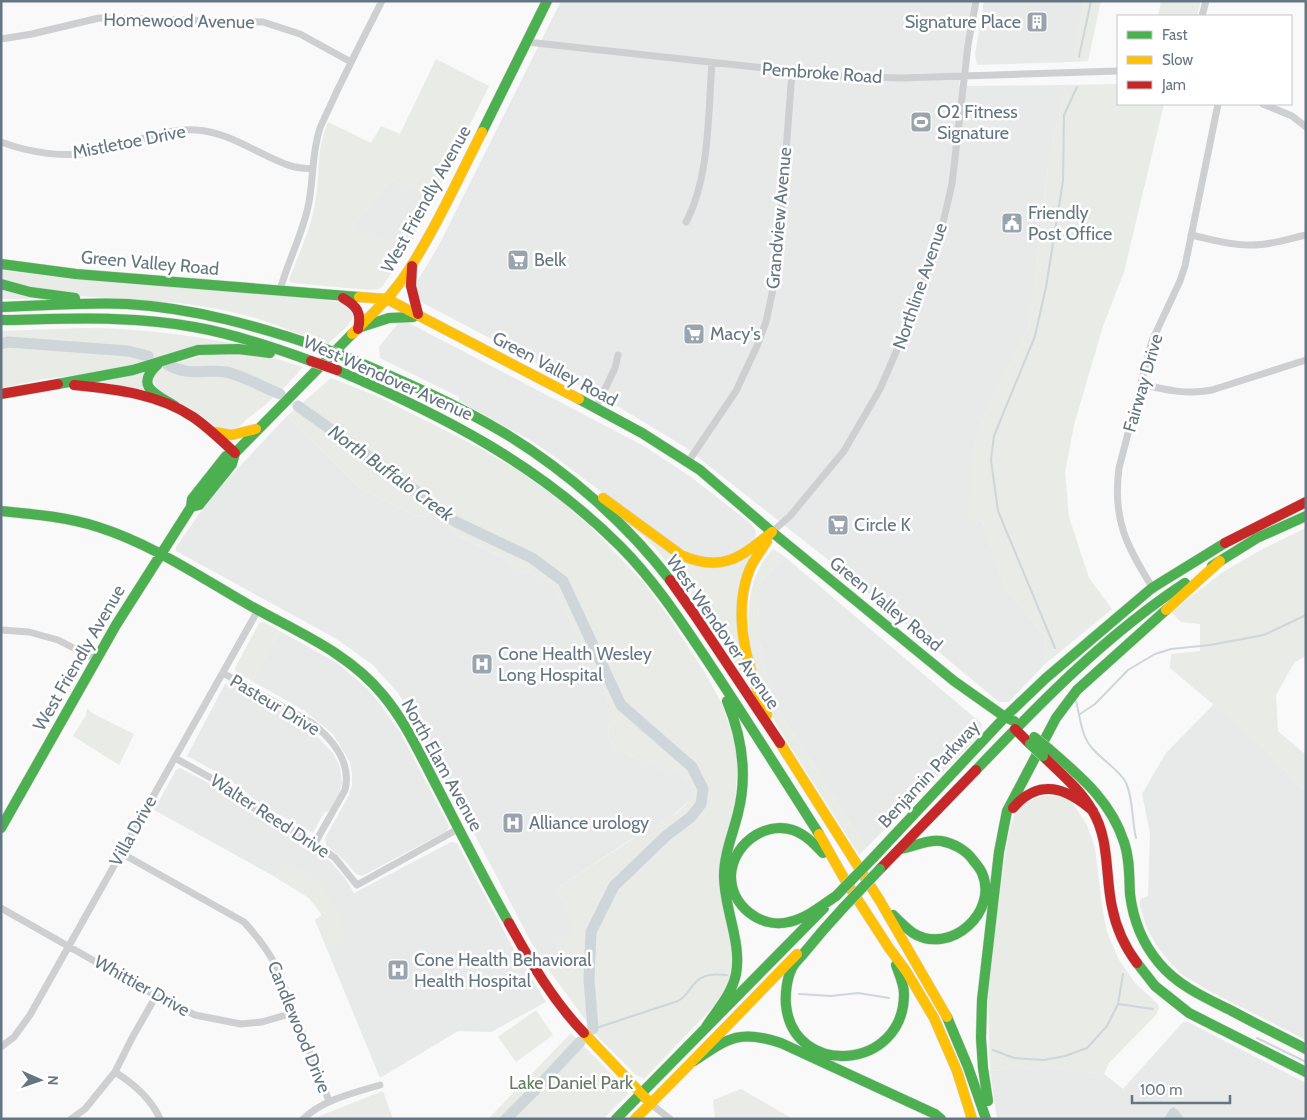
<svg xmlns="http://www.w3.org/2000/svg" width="1307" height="1120" font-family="Cabin,sans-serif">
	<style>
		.built { fill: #e8e9e9 }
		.green { fill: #e8ebe6 }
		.water { fill: #ced6d9 }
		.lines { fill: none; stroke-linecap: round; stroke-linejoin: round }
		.stream { stroke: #ced6d9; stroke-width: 2 }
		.river { stroke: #ced6d9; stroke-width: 11 }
		.fast-casing { stroke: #d5d6d7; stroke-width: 11 }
		.slow-casing { stroke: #d5d6d7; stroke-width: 11 }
		.jam-casing { stroke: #d5d6d7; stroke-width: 11 }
		.street { stroke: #cecfd0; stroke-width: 7 }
		.fast { stroke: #4caf50; stroke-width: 10 }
		.slow { stroke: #ffc107; stroke-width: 10 }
		.jam { stroke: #c62828; stroke-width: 10 }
		.fast-bridge-casing { stroke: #d5d6d7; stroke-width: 11; stroke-linecap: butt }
		.jam-bridge-casing { stroke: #d5d6d7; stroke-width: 11; stroke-linecap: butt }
		.fast-bridge { stroke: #4caf50; stroke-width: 10 }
		.jam-bridge { stroke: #c62828; stroke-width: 10 }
		.labels { text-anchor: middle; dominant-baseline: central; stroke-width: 5; stroke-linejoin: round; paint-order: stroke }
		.street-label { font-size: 18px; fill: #657683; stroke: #fff }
		.poi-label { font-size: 18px; fill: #657683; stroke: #fff; text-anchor: start }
		.park-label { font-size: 18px; fill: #687a64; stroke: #fff }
		.water-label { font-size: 19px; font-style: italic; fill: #60757c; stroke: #fff }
	</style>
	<rect width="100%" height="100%" fill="#f9f9f9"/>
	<path class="built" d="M 561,1 L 972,1 L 959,86 L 1065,85 L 1063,101 L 1050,152 L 1029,325 L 976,435 L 968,517 L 982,521 L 1006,589 L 1046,637 L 1044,665 L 1009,702 L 999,702 L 827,559 L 685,447 L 609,401 L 421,302 L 418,299 L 415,287 L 416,283 L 438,247 Z
		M 984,1 L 1085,1 L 1072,62 L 977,65 L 975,54 Z
		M 391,180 L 434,198 L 412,240 L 401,235 L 388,242 L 351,228 Z
		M 399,322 L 409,323 L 644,446 L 691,477 L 750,523 L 756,531 L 755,541 L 728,558 L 695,558 L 644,524 L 555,457 L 530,440 L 459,401 L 459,397 L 380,358 L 379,347 Z
		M 287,416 L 360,488 L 418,517 L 429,516 L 450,526 L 457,535 L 507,560 L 516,571 L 528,572 L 551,583 L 593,663 L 610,705 L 608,737 L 616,753 L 623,750 L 630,756 L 663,769 L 681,773 L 691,786 L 693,794 L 690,800 L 670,818 L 633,838 L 556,889 L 566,907 L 572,933 L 555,943 L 561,956 L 545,965 L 530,940 L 412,715 L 398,693 L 373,665 L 335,638 L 176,551 L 176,547 L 202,510 L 224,483 Z
		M 784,556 L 981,723 L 982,733 L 866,848 L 782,715 L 770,689 L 758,635 L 759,591 L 761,582 Z
		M 280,631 L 337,663 L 368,689 L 380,704 L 400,732 L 449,826 L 447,831 L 362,876 L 356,874 L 344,860 L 326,845 L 325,838 L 349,795 L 352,785 L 352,774 L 350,762 L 333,734 L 305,711 L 252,681 Z
		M 230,683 L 299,721 L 310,729 L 333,753 L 340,767 L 342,783 L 340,791 L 329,811 L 324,813 L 313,833 L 258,803 L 241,788 L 220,774 L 187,756 L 225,684 Z
		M 1214,704 L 1259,743 L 1306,792 L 1306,1040 L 1211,992 L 1184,976 L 1173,966 L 1158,948 L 1147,929 L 1140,906 L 1140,899 L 1148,896 L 1150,833 L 1142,794 L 1166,753 Z
		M 180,768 L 214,786 L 252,814 L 319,853 L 331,862 L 345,878 L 354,893 L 451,842 L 457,843 L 512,946 L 546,1002 L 491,1032 L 458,1031 L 380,1078 L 315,920 L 322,915 L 309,898 L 297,889 L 154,810 L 176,770 Z
		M 1183,1022 L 1188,1022 L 1306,1083 L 1306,1119 L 997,1119 L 990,1071 L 1035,1067 L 1104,1074 L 1123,1089 Z"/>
	<path class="green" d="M 1085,1 L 1101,1 L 1088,61 L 1072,62 Z
		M 1161,1 L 1201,1 L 1197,16 L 1158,16 Z
		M 436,59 L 489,86 L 434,198 L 391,180 L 352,227 L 388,242 L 401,235 L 412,240 L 383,286 L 379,289 L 370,290 L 292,283 L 289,280 L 290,277 C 299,253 311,229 315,203 C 321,173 315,153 328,122 L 371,143 L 381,126 L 400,134 Z
		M 1118,84 L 1118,104 L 1164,104 L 1124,272 L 1103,326 L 1074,425 L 1065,472 L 1069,517 L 1089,578 L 1112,609 L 1044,665 L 1046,637 L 1006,589 L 982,521 L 967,517 L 976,435 L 1029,325 L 1050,152 L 1063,101 L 1065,85 Z
		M 1,270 L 62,278 L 314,298 L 348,304 C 349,306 352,308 353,311 C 357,321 335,337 328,344 L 256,318 L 219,309 L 180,303 L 81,296 L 1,281 Z
		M 1,290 L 29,296 L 29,299 L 1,299 Z
		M 84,328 C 138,328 190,335 243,345 L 110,371 L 44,379 L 1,388 L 1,331 Z
		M 253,354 L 277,359 L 303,367 L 286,386 L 265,405 L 247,419 L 240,426 L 228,431 L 218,428 L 191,409 L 158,393 L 152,376 L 155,370 L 204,355 Z
		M 144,372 L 146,393 L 100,383 Z
		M 331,378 L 381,398 L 476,446 L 519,471 L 561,501 L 593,529 L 643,582 L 669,617 L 704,671 L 722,704 L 738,752 L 735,804 L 731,979 L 715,1005 L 644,1079 L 636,1075 L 599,1038 L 545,965 L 561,956 L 555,943 L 571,933 L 566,907 L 556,889 C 581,873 606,856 631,840 C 651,826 682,817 693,794 L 691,786 L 681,773 L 663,769 L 630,756 L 623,750 L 616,753 L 608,737 L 610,705 L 593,663 L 551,583 L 528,572 L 516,571 L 507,560 L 457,535 L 450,526 L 429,516 L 418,517 L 360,488 L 287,416 Z
		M 616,514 L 686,563 L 749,557 L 746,675 L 743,676 C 716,632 689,586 654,547 C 643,535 629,525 616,514 Z
		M 1306,528 L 1306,656 L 1294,663 L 1276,695 L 1278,731 L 1306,755 L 1306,792 L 1259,743 L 1170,668 L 1171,654 L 1200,651 L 1200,624 L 1181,622 L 1171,612 L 1223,572 L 1259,551 Z
		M 773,549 L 784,556 L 761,582 L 759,591 L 758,635 L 770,689 L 782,715 L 866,848 L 859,855 L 776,724 C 751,675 730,594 773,549 Z
		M 264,622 L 280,631 L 252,681 L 236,673 L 235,668 L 259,623 Z
		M 87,708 L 92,713 L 134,734 L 119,765 L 73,736 L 86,715 Z
		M 1047,795 L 1062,797 L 1072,802 L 1087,825 L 1095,848 L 1102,906 L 1107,932 L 1119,960 L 1135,983 L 1158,1004 L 1159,1008 L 1156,1015 L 1109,1063 L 1104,1074 L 1035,1067 L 990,1071 L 988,998 L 996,920 L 1008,836 L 1015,813 L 1022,805 L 1033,799 Z
		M 281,865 L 298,868 L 319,883 L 330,898 L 341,919 L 346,941 L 328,951 L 315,920 L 322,915 L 309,898 L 275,877 Z
		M 536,1010 L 553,1035 L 516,1062 L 498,1037 Z
		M 571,1033 L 627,1090 L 628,1094 L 603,1119 L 488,1119 Z
		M 741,1089 L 793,1119 L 715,1119 L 713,1100 Z
		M 383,1091 L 393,1119 L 312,1119 Z"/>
	<path class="water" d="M 1173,1107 L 1178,1110 L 1184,1119 L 1164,1119 L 1170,1109 Z"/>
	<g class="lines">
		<path class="stream" d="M 1079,57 L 1091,1
			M 1055,648 L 998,511 L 991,460 L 994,436 L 1035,336 L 1046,287 L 1063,181 L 1064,115 L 1077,87
			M 1076,701 C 1080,716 1081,736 1092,748 C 1102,760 1117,768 1125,781 C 1133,795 1132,822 1136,838
			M 1080,714 L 1095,704 L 1128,670 L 1155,654 L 1171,649 L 1210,645 L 1264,635 L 1306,615
			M 799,994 L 831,996 L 858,993 L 889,998
			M 1118,1004 L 1153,1009
			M 593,1029 L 678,1001 C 687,996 688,991 694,984 C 703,973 715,974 727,975
			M 1257,1038 L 1306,1062
			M 993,1050 L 1014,1058 L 1044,1060 L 1065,1056 L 1087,1048 L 1107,1026 L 1118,1004 L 1123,974"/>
		<path class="river" d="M 1,344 L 8,342 L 128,351 L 148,356
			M 168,365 C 192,377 203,369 226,372 C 241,375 265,388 280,394
			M 298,406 L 422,495 L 439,512 L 458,523 L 532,558 L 563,581 L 621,705 L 692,767 L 703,789 L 701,804 L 691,817 L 666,836 L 614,886 L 591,932 L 589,980 L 593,1029
			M 506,1119 L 536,1089 L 580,1042"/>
		<g class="fast-casing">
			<path id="fast" d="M 482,132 L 547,1
				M 1,264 L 76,274 L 359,297
				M 1,284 L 30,292 L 75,298
				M 1,307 C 43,306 85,302 127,304 C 195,308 261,327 325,349
				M 1,320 C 65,319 131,315 194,327 C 234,334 273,347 311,361
				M 361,327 L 389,318 L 413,317 L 418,314
				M 349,358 C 403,381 456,404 506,434 C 568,472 626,523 670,580
				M 158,364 C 134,386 155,394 175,406
				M 337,370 C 442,415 538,464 620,546 C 654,580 680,620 707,660 C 745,717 782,776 819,834
				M 58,384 L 133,370 L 198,350 L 238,349 L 270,353
				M 579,399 L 642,433 L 700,470 L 772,532
				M 191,507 L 199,505 L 232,464 L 235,453
				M 1,511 C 33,514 67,517 98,527 C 152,544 200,577 249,605 C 295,631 348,652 383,695 C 404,720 418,750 433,779 C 458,827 482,876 509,923
				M 772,532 L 954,681 L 1005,717 L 1014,721
				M 1212,566 L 1257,538 L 1306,516
				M 1049,749 C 1080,776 1111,801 1124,842 C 1130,859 1129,877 1130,894 C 1133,919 1143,944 1159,963 C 1178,986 1206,998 1232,1011 C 1256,1024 1281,1036 1306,1049
				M 976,770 C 1041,702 1106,635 1185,583
				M 1,828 L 116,625 L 191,507 L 192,499 L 226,456 L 235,453 L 352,334
				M 823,853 C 817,847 810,839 803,835 C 773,815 732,841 731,876 C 731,906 761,929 789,922 C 807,918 821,906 836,896
				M 873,858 L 1005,717 L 1046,678 L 1152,588 L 1225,543
				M 844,907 C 830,922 817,937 804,953 C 800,958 795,962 792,968 C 787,978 785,993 786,1005 C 793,1078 904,1071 904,994 C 904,984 899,974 896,965
				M 893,915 C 899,921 906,928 913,933 C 950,956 999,912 982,873 C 980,868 976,864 973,860 C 966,850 953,843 941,841 C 927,839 914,847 900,849
				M 1137,963 L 1155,986 L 1189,1013 L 1306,1072
				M 947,1017 L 968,1067 L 986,1119
				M 706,1027 C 717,1010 732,994 736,974 C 742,942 724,909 724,876 C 724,854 733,834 738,813 C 748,774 742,737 727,701
				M 694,1061 C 728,1038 740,1029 781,1043 L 935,1114 L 941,1119
				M 988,1101 L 983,1068 L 981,1038 L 982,1000 L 999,852 L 1007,811 L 1056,718 L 1077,690 L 1166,610
				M 616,1119 L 824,908"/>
		</g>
		<g class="slow-casing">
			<path id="slow" d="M 359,297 L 387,299 L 579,399
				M 352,334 C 372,314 393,295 408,271 C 436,228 459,177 482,132
				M 214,432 L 231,435 L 256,429
				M 603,498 L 681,555 C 722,573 740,558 772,532
				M 767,541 C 761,551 753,560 749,571 C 731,618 749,671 767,715
				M 1166,610 L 1220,561
				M 780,743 L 880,901 L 947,1017
				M 819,834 L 845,880 L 889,948 L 906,971 L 934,1018 L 957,1071 L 972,1119
				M 584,1033 L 651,1104
				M 635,1119 C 690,1065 743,1009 797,954"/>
		</g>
		<g class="jam-casing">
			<path id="jam" d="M 412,266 L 411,286 L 418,314
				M 343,298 C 357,306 362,313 358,329
				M 74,385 C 115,389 159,394 193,417 C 209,428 222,441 235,453
				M 1,394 L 58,384
				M 1225,543 L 1306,502
				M 670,580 L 694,614 L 780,743
				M 1015,729 L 1030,744
				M 1043,756 C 1060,773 1080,789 1092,810 C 1110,839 1105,875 1112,907 C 1116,927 1124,946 1137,963
				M 1013,808 C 1039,777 1067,788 1093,811
				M 880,869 L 976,770
				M 509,923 C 530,961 553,1001 584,1033"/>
		</g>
		<path class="street" d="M 1202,16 L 1206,1
			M 1,39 L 32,34 L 99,18 L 263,22 L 300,34 L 351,62
			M 527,42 L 837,76 L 902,78 L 1118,71
			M 1263,104 L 1292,116 L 1306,127
			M 1,142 C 30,153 65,158 96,152 C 129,145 162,128 196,130 C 229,132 256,153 285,164 C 294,168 303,168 312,169
			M 686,222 C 710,177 708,113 712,63
			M 1191,235 C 1211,239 1232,246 1252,245 C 1271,245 1288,239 1306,235
			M 280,290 C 288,261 302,235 308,207 C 314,180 311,155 320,128 C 325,116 331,105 336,93 C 351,62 366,32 382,1
			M 1142,384 C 1165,390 1188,395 1212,390 L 1306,360
			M 596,408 L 615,368 L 618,355
			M 688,462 L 736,391 L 757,346 L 766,322 L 777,270 L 792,72
			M 772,532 L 790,516 L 844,451 L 880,389 L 909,322 L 938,244 L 952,184 L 968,45 L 976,1
			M 1154,590 C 1127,547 1112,520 1119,468 L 1152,341 L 1180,281 L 1185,266 L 1218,104
			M 1,630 L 29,632 L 58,640 L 95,659
			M 223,673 L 312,723 C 332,739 352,762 345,790 L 315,843
			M 175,758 L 222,784 L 252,807 L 315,843 L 335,858 L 357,885 L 458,829
			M 121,853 L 244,922 C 257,936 268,950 277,968 L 329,1101
			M 1,908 L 156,996 L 195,1015 L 241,1024 L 262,1022 L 293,1013
			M 1,1047 L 14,1037 L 30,1015 L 258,610
			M 115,1072 C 134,1084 151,1098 160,1119
			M 651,1104 L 670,1119
			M 71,1119 L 85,1109 L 115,1072 L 132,1038 L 156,996
			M 303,1119 C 324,1099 354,1093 380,1085"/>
		<use href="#fast" class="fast"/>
		<use href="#slow" class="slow"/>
		<use href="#jam" class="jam"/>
		<g class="fast-bridge-casing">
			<path id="fast-bridge" d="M 325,349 L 349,358
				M 1034,737 L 1049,749
				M 1030,744 L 1043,756
				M 836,896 L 873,858
				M 844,907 L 880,869"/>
		</g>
		<g class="jam-bridge-casing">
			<path id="jam-bridge" d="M 311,361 L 337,370"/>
		</g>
		<use href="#fast-bridge" class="fast-bridge"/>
		<use href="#jam-bridge" class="jam-bridge"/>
	</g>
	<defs>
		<g id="building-square" transform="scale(1.125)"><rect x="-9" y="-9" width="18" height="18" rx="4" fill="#99a4ac" stroke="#fff"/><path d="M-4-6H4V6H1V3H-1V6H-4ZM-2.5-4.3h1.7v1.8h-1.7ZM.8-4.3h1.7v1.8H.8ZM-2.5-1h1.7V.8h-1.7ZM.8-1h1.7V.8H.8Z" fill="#fff"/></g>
		<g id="stadium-square" transform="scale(1.125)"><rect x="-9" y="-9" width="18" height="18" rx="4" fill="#99a4ac" stroke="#fff"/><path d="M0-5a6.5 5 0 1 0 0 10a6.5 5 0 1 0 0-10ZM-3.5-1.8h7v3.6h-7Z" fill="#fff"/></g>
		<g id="civic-square" transform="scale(1.125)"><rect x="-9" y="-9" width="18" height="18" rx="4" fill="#99a4ac" stroke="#fff"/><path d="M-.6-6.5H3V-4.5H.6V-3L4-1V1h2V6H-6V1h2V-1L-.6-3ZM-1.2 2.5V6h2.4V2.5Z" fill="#fff"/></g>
		<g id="supermarket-square" transform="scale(1.125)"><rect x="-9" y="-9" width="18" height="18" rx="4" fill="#99a4ac" stroke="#fff"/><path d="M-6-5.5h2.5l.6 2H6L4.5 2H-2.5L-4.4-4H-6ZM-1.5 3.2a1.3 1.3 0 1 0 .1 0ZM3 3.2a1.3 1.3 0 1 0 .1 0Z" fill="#fff"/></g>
		<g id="hospital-square" transform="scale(1.125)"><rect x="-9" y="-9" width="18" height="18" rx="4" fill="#99a4ac" stroke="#fff"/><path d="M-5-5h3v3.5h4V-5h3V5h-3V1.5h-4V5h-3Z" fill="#fff"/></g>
	</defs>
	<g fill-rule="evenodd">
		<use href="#building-square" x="1037" y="22"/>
		<use href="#stadium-square" x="921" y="122"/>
		<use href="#civic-square" x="1012" y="223"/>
		<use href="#supermarket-square" x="518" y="260"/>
		<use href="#supermarket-square" x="694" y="334"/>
		<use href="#supermarket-square" x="838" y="525"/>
		<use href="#hospital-square" x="482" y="664"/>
		<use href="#hospital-square" x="513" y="823"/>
		<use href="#hospital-square" x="398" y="970"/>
	</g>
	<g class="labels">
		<g class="street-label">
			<text transform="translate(179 21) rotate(1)">Homewood Avenue</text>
			<text transform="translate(822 73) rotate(4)">Pembroke Road</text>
			<text transform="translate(129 142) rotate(-11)">Mistletoe Drive</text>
			<text transform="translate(426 199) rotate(-61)">West Friendly Avenue</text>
			<text transform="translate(779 218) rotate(-85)">Grandview Avenue</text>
			<text transform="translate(150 263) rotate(5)">Green Valley Road</text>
			<text transform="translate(920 286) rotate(-71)">Northline Avenue</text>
			<text transform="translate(555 369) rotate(28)">Green Valley Road</text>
			<text transform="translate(388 378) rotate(24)">West Wendover Avenue</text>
			<text transform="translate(1143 383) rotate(-74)">Fairway Drive</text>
			<text transform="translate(886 604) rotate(39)">Green Valley Road</text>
			<text transform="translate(723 632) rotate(55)">West Wendover Avenue</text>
			<text transform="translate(79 658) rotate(-60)">West Friendly Avenue</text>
			<text transform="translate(275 705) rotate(31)">Pasteur Drive</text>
			<text transform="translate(442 765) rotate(61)">North Elam Avenue</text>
			<text transform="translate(929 774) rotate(-47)">Benjamin Parkway</text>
			<text transform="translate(270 816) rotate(33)">Walter Reed Drive</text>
			<text transform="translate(133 831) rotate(-61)">Villa Drive</text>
			<text transform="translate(142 986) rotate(29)">Whittier Drive</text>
			<text transform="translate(299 1027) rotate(68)">Candlewood Drive</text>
		</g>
		<g class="poi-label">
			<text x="1021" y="22" text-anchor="end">Signature Place</text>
			<text x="937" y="112">O2 Fitness<tspan x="937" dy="21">Signature</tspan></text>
			<text x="1028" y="213">Friendly<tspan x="1028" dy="21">Post Office</tspan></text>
			<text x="534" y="260">Belk</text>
			<text x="710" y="334">Macy's</text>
			<text x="854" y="525">Circle K</text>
			<text x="498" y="654">Cone Health Wesley<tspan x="498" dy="21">Long Hospital</tspan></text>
			<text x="529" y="823">Alliance urology</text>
			<text x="414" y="960">Cone Health Behavioral<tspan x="414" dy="21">Health Hospital</tspan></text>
		</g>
		<g class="park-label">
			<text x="571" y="1083">Lake Daniel Park</text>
		</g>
		<g class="water-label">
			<text transform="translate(391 473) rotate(36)">North Buffalo Creek</text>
		</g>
	</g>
	<rect width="1307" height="1120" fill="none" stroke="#657683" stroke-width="5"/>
	<rect x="1117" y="15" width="175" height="90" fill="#ffffff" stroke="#c1c8cd"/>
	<rect x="1127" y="31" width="25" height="8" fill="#4caf50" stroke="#c1c8cd"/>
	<text x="1162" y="40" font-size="15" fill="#657683">Fast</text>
	<rect x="1127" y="56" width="25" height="8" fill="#ffc107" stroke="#c1c8cd"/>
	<text x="1162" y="65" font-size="15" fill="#657683">Slow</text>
	<rect x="1127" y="81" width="25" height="8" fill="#c62828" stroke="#c1c8cd"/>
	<text x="1162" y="90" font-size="15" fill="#657683">Jam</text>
	<g transform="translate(40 1080) rotate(92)" stroke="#ffffff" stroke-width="4" paint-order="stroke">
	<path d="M0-4L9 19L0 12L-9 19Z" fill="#657683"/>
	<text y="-8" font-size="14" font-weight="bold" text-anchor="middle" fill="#657683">N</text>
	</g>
	<path d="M1132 1095v8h98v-8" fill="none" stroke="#657683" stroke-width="2.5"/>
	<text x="1140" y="1095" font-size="15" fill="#657683" stroke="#ffffff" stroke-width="4" paint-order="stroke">100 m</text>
</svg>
